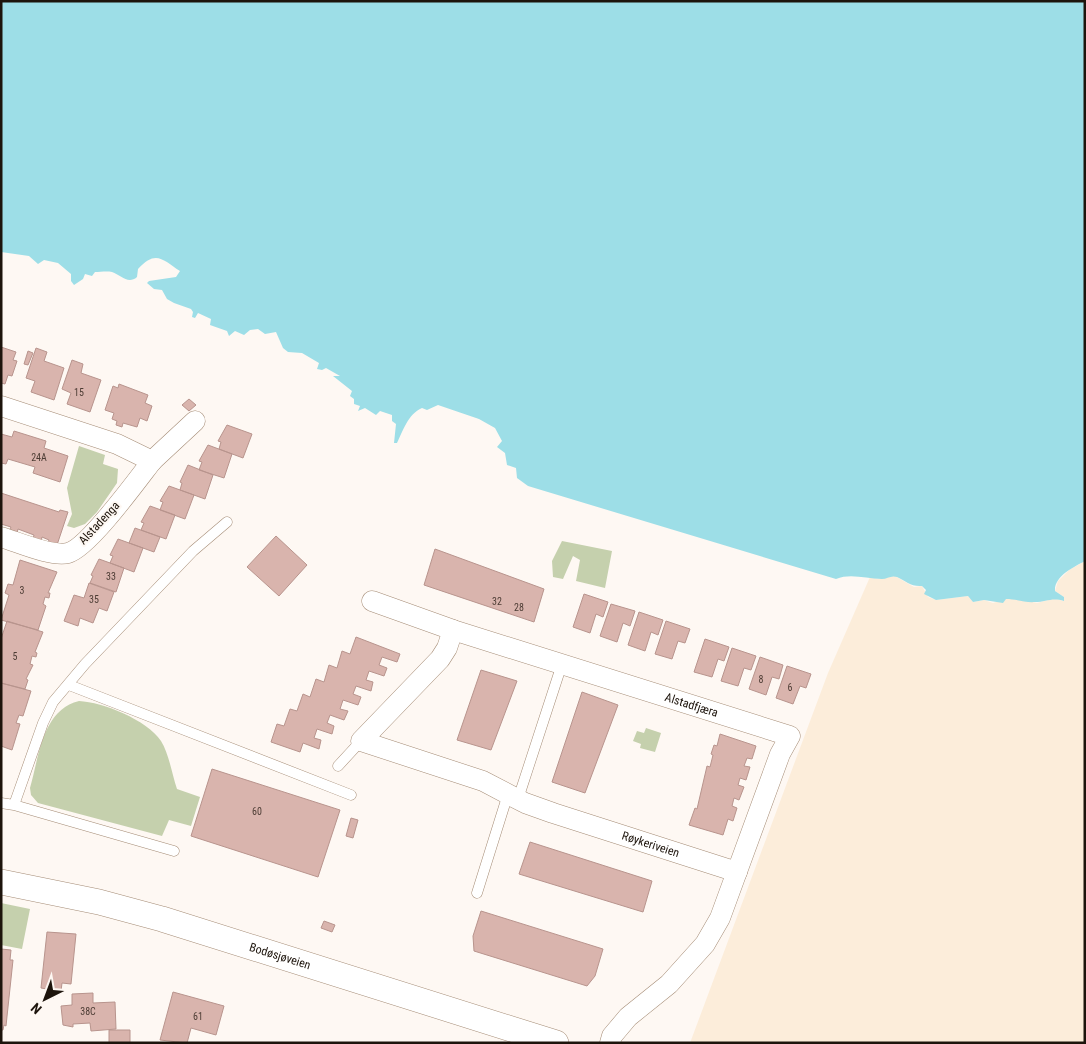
<svg xmlns="http://www.w3.org/2000/svg" width="1086" height="1044" font-family="'Roboto Condensed',sans-serif">
	<style>
		.industrial { fill: #fcedda }
		.green { fill: #c5d0ad }
		.water { fill: #9ddee7 }
		.building { fill: #d9b4ad; stroke: #b8948d }
		.lines { fill: none; stroke-linecap: round; stroke-linejoin: round }
		.service-casing { stroke: #a58c76; stroke-width: 11 }
		.minor-casing { stroke: #a58c76; stroke-width: 21 }
		.tertiary-casing { stroke: #a58c76; stroke-width: 26 }
		.service { stroke: #fff; stroke-width: 10 }
		.minor { stroke: #fff; stroke-width: 20 }
		.tertiary { stroke: #fff; stroke-width: 25 }
		.labels { text-anchor: middle; dominant-baseline: central; stroke-width: 4; stroke-linejoin: round; paint-order: stroke }
		.number-label { font-size: 10px; fill: #4c3c34 }
		.street-label { font-size: 12px; fill: #1d140c; stroke: #fef8f3 }
	</style>
	<rect width="100%" height="100%" fill="#fef8f3"/>
	<path class="industrial" d="M 1085,561 L 1085,1043 L 690,1043 L 828,673 L 870,577 L 878,579 L 895,576 L 914,587 L 922,586 L 928,597 L 936,600 L 968,596 L 973,602 L 984,600 L 993,603 L 1006,599 L 1020,599 L 1037,603 L 1055,598 L 1063,601 L 1064,597 L 1055,591 L 1058,581 L 1069,570 Z"/>
	<path class="green" d="M 79,446 L 105,455 L 103,464 L 118,469 L 117,483 L 97,512 L 85,524 L 74,528 L 67,526 L 72,514 L 67,488 Z
		M 562,541 L 612,551 L 605,588 L 576,581 L 580,560 L 573,556 L 563,579 L 553,577 L 552,561 Z
		M 79,701 C 103,702 147,720 161,741 C 169,754 172,774 177,789 L 200,797 L 191,826 L 169,820 L 162,836 L 38,803 L 31,795 L 30,788 C 39,757 42,710 79,701 Z
		M 646,728 L 661,733 L 655,752 L 640,748 L 641,744 L 633,741 L 637,731 L 644,733 Z
		M 1,903 L 30,909 L 22,949 L 1,945 Z"/>
	<path class="water" d="M 1,1 L 1085,1 L 1085,561 C 1074,567 1054,576 1055,591 L 1064,597 L 1064,601 C 1052,597 1046,602 1035,602 C 1026,603 1016,599 1006,599 L 1003,603 L 984,600 L 973,602 L 968,596 L 936,600 L 924,594 L 926,590 L 922,586 C 911,587 906,581 897,577 C 891,575 887,579 882,579 C 866,579 851,573 836,579 L 528,486 L 517,478 L 516,468 L 507,465 L 505,453 L 497,447 L 502,441 L 495,428 L 479,419 L 438,405 L 427,410 L 422,408 C 408,414 403,431 397,443 L 394,443 L 396,424 L 392,421 L 392,415 L 380,411 L 376,415 L 365,408 L 358,411 L 360,406 L 354,404 L 354,399 L 350,396 L 352,391 L 333,376 L 340,376 L 326,368 L 322,370 L 317,369 L 319,363 L 302,353 L 288,352 L 283,348 L 276,332 L 265,334 L 258,329 L 250,330 L 244,335 L 235,331 L 229,336 L 227,331 L 210,325 L 211,319 L 198,313 L 195,318 L 192,317 L 193,312 L 191,309 L 174,303 L 167,299 L 162,290 L 154,289 L 147,283 L 149,281 L 176,277 L 180,271 C 163,260 156,249 138,269 L 137,277 C 128,285 121,275 112,272 C 107,271 100,272 95,272 L 92,276 L 85,274 L 83,279 L 74,285 L 71,281 L 71,274 L 58,263 L 44,260 L 38,264 L 29,256 L 1,252 Z"/>
	<path class="building" d="M 1,347 L 16,352 L 13,360 L 17,361 L 12,376 L 8,375 L 5,384 L 1,383 Z
		M 36,348 L 47,352 L 44,361 L 64,368 L 54,400 L 31,392 L 35,381 L 26,378 Z
		M 28,351 L 33,353 L 28,365 L 24,364 Z
		M 72,360 L 83,364 L 81,373 L 101,380 L 90,412 L 67,404 L 71,393 L 62,389 Z
		M 119,384 L 148,395 L 145,403 L 152,406 L 147,421 L 140,418 L 137,427 L 123,423 L 122,427 L 116,425 L 117,421 L 112,419 L 114,413 L 105,410 L 113,386 L 118,388 Z
		M 189,399 L 196,405 L 189,411 L 182,405 Z
		M 227,425 L 252,434 L 243,458 L 219,449 L 221,442 L 218,441 Z
		M 14,431 L 46,441 L 44,448 L 68,456 L 60,482 L 33,473 L 35,467 L 8,459 L 6,464 L 1,463 L 1,434 L 12,437 Z
		M 208,445 L 232,454 L 224,478 L 199,470 L 202,462 L 199,461 Z
		M 188,465 L 213,475 L 205,499 L 180,490 L 182,483 L 180,482 Z
		M 169,486 L 194,495 L 185,519 L 160,510 L 163,502 L 160,501 Z
		M 1,493 L 59,512 L 60,510 L 68,512 L 56,548 L 47,545 L 49,540 L 42,537 L 41,541 L 33,539 L 34,535 L 18,529 L 17,533 L 9,531 L 11,527 L 1,524 Z
		M 150,506 L 175,515 L 166,539 L 141,530 L 144,523 L 141,522 Z
		M 135,528 L 160,537 L 154,552 L 129,543 Z
		M 276,536 L 307,565 L 279,596 L 247,567 Z
		M 118,539 L 143,548 L 134,572 L 110,563 L 113,556 L 110,555 Z
		M 435,549 L 544,589 L 534,622 L 424,585 Z
		M 99,559 L 124,568 L 116,592 L 90,583 L 93,576 L 91,575 Z
		M 20,560 L 57,572 L 48,593 L 50,593 L 49,598 L 45,597 L 43,604 L 46,606 L 38,630 L 1,620 L 9,595 L 5,593 L 8,584 L 13,585 Z
		M 89,583 L 114,592 L 107,611 L 99,608 L 93,623 L 80,618 L 78,626 L 64,621 L 74,595 L 84,598 Z
		M 584,594 L 608,602 L 603,617 L 596,614 L 590,633 L 573,627 Z
		M 611,604 L 635,611 L 630,626 L 623,623 L 617,642 L 600,636 Z
		M 639,612 L 663,620 L 658,635 L 651,632 L 645,651 L 628,645 Z
		M 7,621 L 43,632 L 35,652 L 37,653 L 36,657 L 32,656 L 30,664 L 33,665 L 26,679 L 28,680 L 25,689 L 1,683 L 1,639 Z
		M 666,621 L 690,629 L 685,643 L 678,641 L 672,659 L 655,654 Z
		M 356,637 L 400,654 L 397,662 L 382,657 L 379,665 L 387,668 L 384,676 L 369,671 L 366,680 L 373,682 L 371,691 L 356,686 L 353,694 L 361,697 L 358,705 L 343,700 L 340,709 L 348,711 L 344,720 L 330,715 L 327,723 L 334,726 L 332,734 L 317,729 L 314,738 L 321,740 L 319,749 L 303,743 L 300,752 L 271,742 L 277,724 L 284,726 L 290,709 L 297,711 L 303,694 L 310,697 L 316,679 L 324,682 L 329,665 L 337,668 L 342,651 L 350,654 Z
		M 705,639 L 729,647 L 724,661 L 718,659 L 712,677 L 694,672 Z
		M 732,648 L 756,656 L 751,670 L 744,668 L 738,686 L 721,681 Z
		M 760,657 L 783,665 L 779,679 L 772,677 L 766,695 L 749,689 Z
		M 787,666 L 811,674 L 806,688 L 800,686 L 793,704 L 776,698 Z
		M 481,670 L 517,681 L 491,750 L 457,740 Z
		M 1,683 L 31,691 L 23,716 L 19,715 L 16,723 L 20,724 L 12,750 L 1,746 Z
		M 582,692 L 618,705 L 585,793 L 552,782 Z
		M 720,734 L 756,746 L 752,759 L 747,758 L 744,766 L 750,767 L 746,780 L 740,778 L 738,785 L 744,787 L 739,800 L 734,798 L 732,806 L 737,808 L 733,821 L 728,819 L 723,835 L 689,825 L 695,808 L 697,809 L 707,766 L 710,767 L 713,755 L 711,754 L 714,745 L 717,746 Z
		M 212,769 L 340,810 L 318,877 L 191,836 Z
		M 351,818 L 358,820 L 353,838 L 346,836 Z
		M 530,842 L 652,881 L 643,912 L 519,874 Z
		M 481,911 L 603,949 L 595,976 L 587,986 L 474,951 L 473,936 Z
		M 324,921 L 335,925 L 332,932 L 321,928 Z
		M 47,932 L 76,934 L 71,984 L 62,983 L 61,991 L 55,990 L 54,998 L 46,998 L 47,989 L 41,988 Z
		M 1,949 L 11,950 L 10,960 L 13,960 L 6,1026 L 4,1025 L 3,1030 L 1,1030 Z
		M 173,992 L 224,1006 L 216,1035 L 191,1028 L 187,1043 L 160,1040 Z
		M 93,993 L 93,1003 L 115,1002 L 116,1029 L 91,1031 L 90,1023 L 73,1024 L 73,1027 L 63,1025 L 61,1006 L 72,1005 L 72,994 Z
		M 109,1030 L 130,1030 L 130,1043 L 109,1043 Z"/>
	<g class="lines">
		<g class="service-casing">
			<path id="service" d="M 69,685 L 351,795
				M 338,766 L 361,741
				M 518,799 L 562,664
				M 1,803 L 14,805 L 43,723 L 53,702 L 85,664 L 193,551 L 227,522
				M 14,805 L 174,851
				M 477,893 L 508,794"/>
		</g>
		<g class="minor-casing">
			<g id="minor">
				<path d="M 1,406 L 117,444 L 152,461 C 138,479 88,548 68,553 C 51,557 18,542 1,537"/>
				<path d="M 152,461 L 195,421"/>
				<path id="s1" d="M 372,601 L 453,630 L 790,736 L 780,754 L 720,918 L 705,944 L 669,984 L 628,1017 L 612,1036 L 610,1043"/>
				<path id="s2" d="M 453,630 L 447,648 L 440,659 L 361,741 L 483,781 L 525,803 L 553,813 L 737,872"/>
			</g>
		</g>
		<g class="tertiary-casing">
			<g id="tertiary">
				<path id="s3" d="M 1,882 L 99,902 L 162,919 L 556,1043"/>
			</g>
		</g>
		<use href="#service" class="service"/>
		<use href="#minor" class="minor"/>
		<use href="#tertiary" class="tertiary"/>
	</g>
	<g class="labels">
		<g class="number-label">
			<text x="79" y="392">15</text>
			<text x="39" y="457">24A</text>
			<text x="111" y="576">33</text>
			<text x="22" y="590">3</text>
			<text x="94" y="599">35</text>
			<text x="497" y="601">32</text>
			<text x="519" y="607">28</text>
			<text x="15" y="656">5</text>
			<text x="761" y="679">8</text>
			<text x="790" y="687">6</text>
			<text x="257" y="811">60</text>
			<text x="88" y="1011">38C</text>
			<text x="198" y="1016">61</text>
		</g>
		<g class="street-label">
			<text transform="translate(99 523) rotate(-47)">Alstadenga</text>
			<text stroke="none"><textPath href="#s1" startOffset="336">Alstadfjæra</textPath></text>
			<text stroke="none"><textPath href="#s2" startOffset="454">Røykeriveien</textPath></text>
			<text stroke="none"><textPath href="#s3" startOffset="289">Bodøsjøveien</textPath></text>
		</g>
	</g>
	<rect width="1086" height="1044" fill="none" stroke="#1d140c" stroke-width="5"/>
	<g transform="translate(45 999) rotate(222)" stroke="#fef8f3" stroke-width="4" paint-order="stroke">
	<path d="M0-4L9 19L0 12L-9 19Z" fill="#1d140c"/>
	<text y="-8" font-size="14" font-weight="bold" text-anchor="middle" fill="#1d140c">N</text>
	</g>
</svg>
